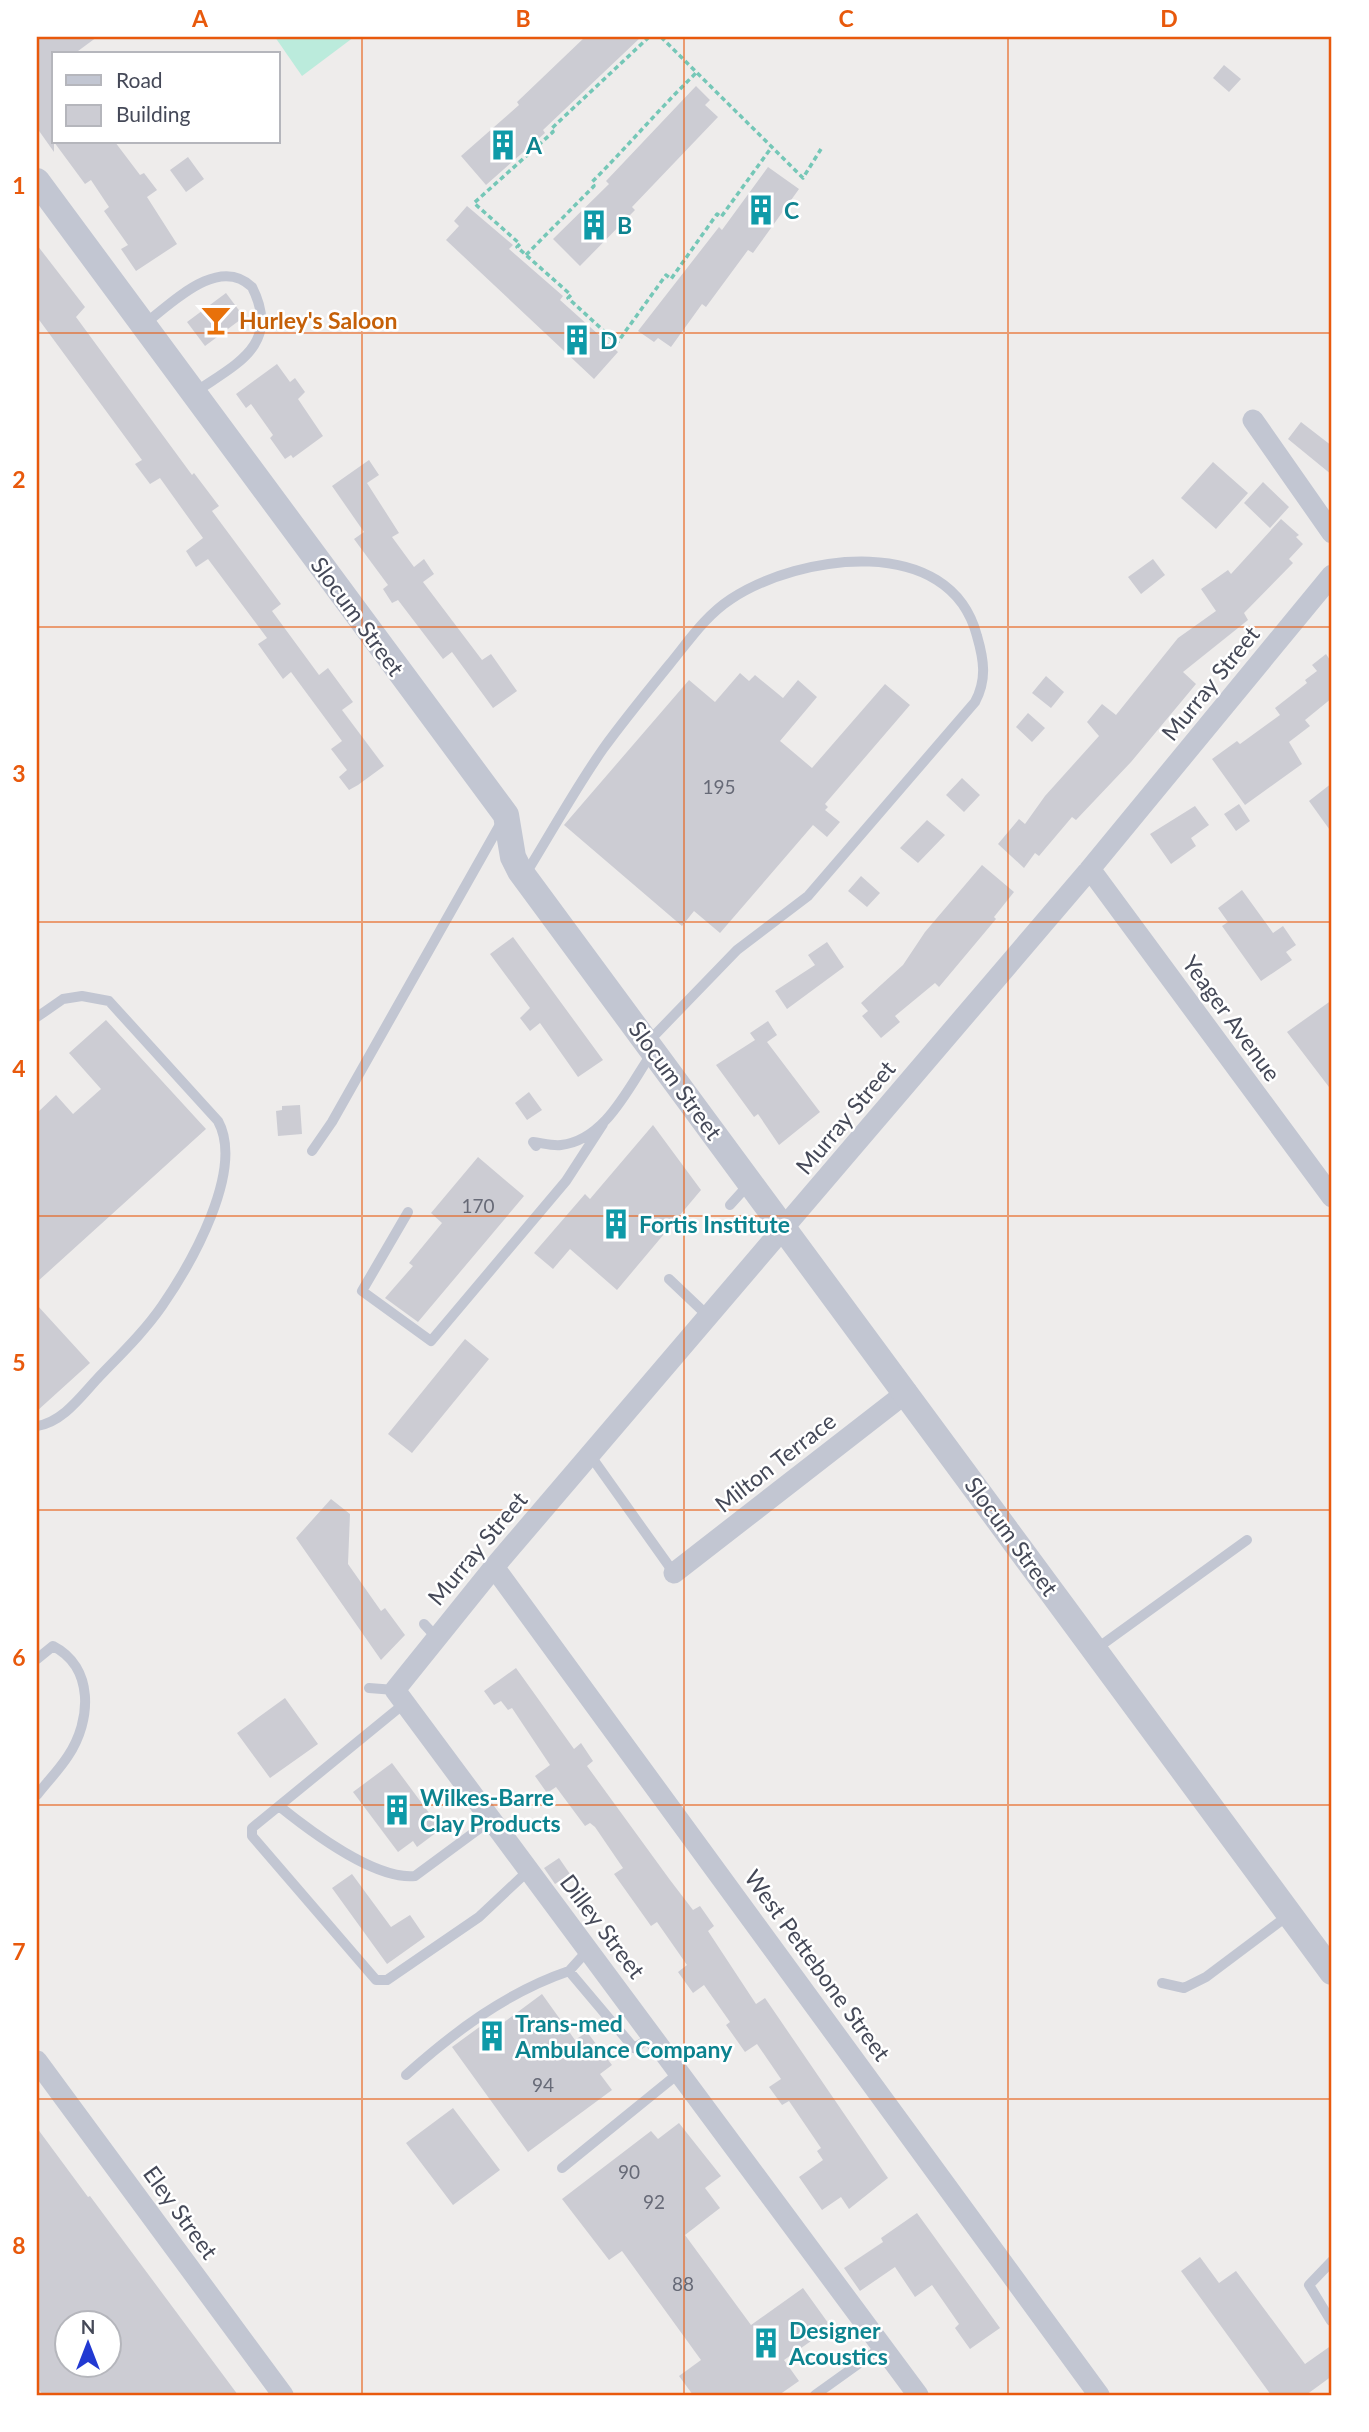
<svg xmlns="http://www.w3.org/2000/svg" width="1369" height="2432" font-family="Lato,sans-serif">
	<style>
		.green { fill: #bbebdc }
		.building { fill: #ccccd3; fill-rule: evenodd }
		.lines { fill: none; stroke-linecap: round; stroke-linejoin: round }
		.path { stroke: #75c7b7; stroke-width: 3.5; stroke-dasharray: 5 3.5; stroke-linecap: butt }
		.service { stroke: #c2c6d2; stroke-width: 10 }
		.minor { stroke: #c2c6d2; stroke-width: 21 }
		.tertiary { stroke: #c2c6d2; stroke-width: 26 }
		.grid { fill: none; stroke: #e8590c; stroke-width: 2; stroke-opacity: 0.55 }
		.labels { text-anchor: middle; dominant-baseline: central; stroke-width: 5; stroke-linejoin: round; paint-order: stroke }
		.number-label { font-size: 19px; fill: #676a77 }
		.culture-label { font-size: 23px; font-weight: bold; fill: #0d838f; stroke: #fff; text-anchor: start }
		.food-label { font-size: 23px; font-weight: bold; fill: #c56008; stroke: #fff; text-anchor: start }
		.street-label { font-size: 23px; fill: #454958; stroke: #fff }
		.neatline { fill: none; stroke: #e8590c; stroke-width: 2.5 }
		.grid-label { font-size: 23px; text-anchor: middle; font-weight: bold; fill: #e8590c }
	</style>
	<rect width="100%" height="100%" fill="#eeeceb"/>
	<path class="green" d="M 275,37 L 354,37 L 302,76 Z"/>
	<path class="building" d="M 37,37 L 97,37 L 74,54 L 54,54 L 54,152 L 37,128 Z
		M 585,37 L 641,37 L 543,130 L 545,133 L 486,185 L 461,156 L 519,105 L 517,102 Z
		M 1224,65 L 1241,79 L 1229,92 L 1213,78 Z
		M 696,86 L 710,100 L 705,105 L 718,117 L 632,207 L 635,210 L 580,266 L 553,239 L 609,184 L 606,181 Z
		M 54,142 L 115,142 L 140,175 L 144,173 L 157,190 L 147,197 L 177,244 L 136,271 L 121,249 L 128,245 L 104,211 L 109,207 L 91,180 L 85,184 Z
		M 188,157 L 204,179 L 186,192 L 170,170 Z
		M 768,167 L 799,189 L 753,253 L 748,250 L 706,307 L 702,304 L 671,347 L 658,338 L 654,342 L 638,331 L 719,227 L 722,230 Z
		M 467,206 L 513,245 L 509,249 L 563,296 L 560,300 L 618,352 L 594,379 L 446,240 L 459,226 L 454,221 Z
		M 37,245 L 85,307 L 76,317 L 192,475 L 194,473 L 219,506 L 212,511 L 281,604 L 272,611 L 319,675 L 328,668 L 353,702 L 342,710 L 384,766 L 358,785 L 349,790 L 339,777 L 347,770 L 331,749 L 342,741 L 291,672 L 283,679 L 258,644 L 267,638 L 208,559 L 196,567 L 186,551 L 203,538 L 160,478 L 150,484 L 135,464 L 142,460 L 37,317 Z
		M 226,293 L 244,317 L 205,346 L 187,322 Z
		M 277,364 L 290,382 L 295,378 L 305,392 L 298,399 L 323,436 L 293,458 L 291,455 L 285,459 L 270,438 L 273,435 L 251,404 L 246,408 L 236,394 Z
		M 1301,422 L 1332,446 L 1332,475 L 1288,439 Z
		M 369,460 L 379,475 L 367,483 L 399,533 L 392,537 L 414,567 L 424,559 L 434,574 L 423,582 L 482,660 L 491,654 L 517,691 L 493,708 L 452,652 L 443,659 L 398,600 L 392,603 L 383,589 L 388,585 L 354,539 L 364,532 L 332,486 Z
		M 1213,462 L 1248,493 L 1216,529 L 1181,498 Z
		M 1263,482 L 1289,507 L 1270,528 L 1244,503 Z
		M 1281,519 L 1299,535 L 1296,537 L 1303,544 L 1289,559 L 1293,563 L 1244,613 L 1248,620 L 1183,672 L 1196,684 L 1131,762 L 1076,820 L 1072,817 L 1039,856 L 1035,853 L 1024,868 L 998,844 L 1019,819 L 1025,824 L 1045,796 L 1099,736 L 1087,722 L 1102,704 L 1116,715 L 1178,638 L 1216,611 L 1201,589 L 1228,570 L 1231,574 Z
		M 1153,559 L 1165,575 L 1141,594 L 1128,577 Z
		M 1326,654 L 1330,660 L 1332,658 L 1332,698 L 1305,720 L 1310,726 L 1289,742 L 1302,764 L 1245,805 L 1212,759 L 1237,741 L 1240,744 L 1280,715 L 1275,708 L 1307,683 L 1305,680 L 1317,671 L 1312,665 Z
		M 740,673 L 749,681 L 755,675 L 783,698 L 798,680 L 817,697 L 780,741 L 812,768 L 885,684 L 910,705 L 825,804 L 828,807 L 825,810 L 840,822 L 827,837 L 813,825 L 720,933 L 694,911 L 682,926 L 564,825 L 689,680 L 715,702 Z
		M 1046,676 L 1064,692 L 1051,708 L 1032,693 Z
		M 1028,713 L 1045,728 L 1032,742 L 1016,727 Z
		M 962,778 L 980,795 L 964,812 L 946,795 Z
		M 1332,783 L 1332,833 L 1309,801 Z
		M 1239,804 L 1250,821 L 1236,831 L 1224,814 Z
		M 1195,806 L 1209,825 L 1191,838 L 1196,846 L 1171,864 L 1150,834 Z
		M 927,820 L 945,835 L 918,863 L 900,848 Z
		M 982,865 L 1014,892 L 994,917 L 996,919 L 939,987 L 935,983 L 895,1016 L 900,1022 L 881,1038 L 862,1016 L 868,1011 L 861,1003 L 903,965 L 925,932 Z
		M 861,876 L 880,893 L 867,907 L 848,891 Z
		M 1242,890 L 1273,933 L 1283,926 L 1296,945 L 1286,952 L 1292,960 L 1261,981 L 1222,926 L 1228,922 L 1218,908 Z
		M 513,937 L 603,1060 L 578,1077 L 540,1023 L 530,1031 L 520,1018 L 530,1008 L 490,954 Z
		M 827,942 L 844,967 L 787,1009 L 775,991 L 815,965 L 808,955 Z
		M 1332,1000 L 1332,1091 L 1287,1032 Z
		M 106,1020 L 206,1129 L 37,1282 L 37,1113 L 56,1095 L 73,1114 L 101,1089 L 69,1053 Z
		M 768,1021 L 777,1035 L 767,1042 L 820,1112 L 779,1145 L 758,1114 L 754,1117 L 716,1065 L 755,1040 L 750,1033 Z
		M 529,1092 L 542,1110 L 527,1120 L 515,1103 Z
		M 300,1105 L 302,1134 L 278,1136 L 276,1111 L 282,1110 L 282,1106 Z
		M 653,1125 L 701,1190 L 617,1290 L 570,1249 L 553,1269 L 534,1253 L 585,1194 L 590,1199 Z
		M 478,1157 L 524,1196 L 418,1322 L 385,1298 L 413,1266 L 409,1263 L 442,1223 L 431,1213 Z
		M 37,1305 L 90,1363 L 37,1411 Z
		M 465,1339 L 489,1359 L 412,1453 L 388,1434 Z
		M 331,1499 L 350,1514 L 348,1564 L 381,1611 L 385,1608 L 405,1635 L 381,1660 L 296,1538 Z
		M 516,1668 L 574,1749 L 581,1743 L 593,1761 L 587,1766 L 670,1880 L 693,1910 L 700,1906 L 714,1926 L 708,1931 L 756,2004 L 765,1998 L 888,2178 L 849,2209 L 841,2197 L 822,2210 L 799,2177 L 823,2160 L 817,2151 L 821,2148 L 789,2101 L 782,2105 L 769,2087 L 781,2079 L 757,2044 L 745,2052 L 726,2025 L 730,2022 L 704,1985 L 693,1993 L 678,1972 L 687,1965 L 657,1922 L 651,1926 L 614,1874 L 623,1868 L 595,1827 L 590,1823 L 585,1826 L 556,1787 L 547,1793 L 535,1776 L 550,1765 L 512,1708 L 508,1710 L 501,1701 L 494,1705 L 484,1691 Z
		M 285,1698 L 318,1744 L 270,1778 L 237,1733 Z
		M 392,1763 L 441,1829 L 417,1847 L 413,1841 L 398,1852 L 353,1792 Z
		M 559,1858 L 570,1874 L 555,1884 L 544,1868 Z
		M 352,1874 L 391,1927 L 410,1915 L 425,1937 L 387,1964 L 332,1888 Z
		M 542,1994 L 575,2040 L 587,2032 L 612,2065 L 600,2074 L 612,2090 L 528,2152 L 452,2047 L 489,2020 L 495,2029 Z
		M 453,2108 L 500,2170 L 453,2205 L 406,2143 Z
		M 679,2123 L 721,2176 L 705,2188 L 720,2208 L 685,2235 L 751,2325 L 803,2288 L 831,2327 L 784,2360 L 799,2381 L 779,2395 L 693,2395 L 679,2376 L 701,2360 L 622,2251 L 609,2260 L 562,2199 L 651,2131 L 658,2139 Z
		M 37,2128 L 88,2197 L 90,2196 L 238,2395 L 43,2395 L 37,2387 ZM 66,2323 L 108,2323 L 108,2365 L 66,2365 Z
		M 917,2213 L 1000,2328 L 970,2349 L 955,2328 L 959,2324 L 932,2285 L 915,2297 L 895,2267 L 860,2291 L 844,2268 L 883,2242 L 881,2238 Z
		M 1200,2257 L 1219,2283 L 1236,2271 L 1305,2364 L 1332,2345 L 1332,2376 L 1306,2395 L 1271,2395 L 1181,2271 Z"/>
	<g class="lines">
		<path class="path" d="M 649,37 L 551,129 L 553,132 L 474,203 L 520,244 L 517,247 L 571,295 L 568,298 L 617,343 L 666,275 L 671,279 L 717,214 L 721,217 L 771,148
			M 661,37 L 803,178 L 821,149
			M 526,255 L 594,186 L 592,182 C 628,146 660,108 697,72"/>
		<path class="service" d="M 143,325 C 170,305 218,254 252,287 C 282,346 234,365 194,393
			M 525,875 C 551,833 575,789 603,749 C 624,720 647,692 669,665 C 688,642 705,616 731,599 C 799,554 950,532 977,636 C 984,660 987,680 975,702 L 808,896 L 737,950 L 648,1042
			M 37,1017 L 63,999 L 82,996 L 109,1001 L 218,1121 C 245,1170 191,1264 162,1306 C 144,1332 120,1355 98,1378 C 81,1396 63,1422 37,1426
			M 536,1146 L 533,1142 C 542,1143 552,1146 561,1145 C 606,1140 629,1086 652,1053
			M 312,1151 L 332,1122 L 502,821
			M 730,1205 L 749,1184
			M 408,1212 L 362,1291 L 431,1341 L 566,1181 L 603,1124
			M 669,1279 L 708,1316
			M 590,1455 L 674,1573
			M 424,1624 L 437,1638
			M 1096,1649 L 1247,1540
			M 37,1659 L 53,1646 C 94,1667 92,1720 68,1756 C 59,1770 47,1782 37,1795
			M 369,1688 L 395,1690
			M 405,1703 L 252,1828 L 252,1836 L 376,1980 L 387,1980 L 479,1917 L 529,1870
			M 279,1806 C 310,1831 375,1880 415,1876 L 491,1820
			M 588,1950 L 569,1971 L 634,2048 L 652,2037
			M 1162,1983 L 1184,1988 L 1206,1977 L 1290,1914
			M 406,2075 C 454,2032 507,1992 569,1971
			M 562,2168 L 679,2073
			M 1331,2321 L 1309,2285 L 1332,2261
			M 815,2395 L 882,2347"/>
		<path class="minor" d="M 1253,420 L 1332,533
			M 1090,869 L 1332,1197
			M 494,1567 L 1099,2395
			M 674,1573 L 907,1392
			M 37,2061 L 283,2395
			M 918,2395 L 395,1690 L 494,1567 L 1090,869 L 1332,575"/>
		<path class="tertiary" d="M 37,181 L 506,815 L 513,857 L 520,871 L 1332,1972"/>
	</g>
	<path class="grid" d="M 362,37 L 362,2395M 684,37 L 684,2395M 1008,37 L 1008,2395M 37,333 L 1332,333M 37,627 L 1332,627M 37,922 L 1332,922M 37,1216 L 1332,1216M 37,1510 L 1332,1510M 37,1805 L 1332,1805M 37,2099 L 1332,2099"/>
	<defs>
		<g id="building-bare" transform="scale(2.415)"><path d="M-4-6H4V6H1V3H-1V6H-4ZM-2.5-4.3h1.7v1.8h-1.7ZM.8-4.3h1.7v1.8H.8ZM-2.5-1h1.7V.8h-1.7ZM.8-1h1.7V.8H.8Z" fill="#0f9aa8" stroke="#fff" stroke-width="2.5" paint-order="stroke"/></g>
		<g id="bar-bare" transform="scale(2.415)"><path d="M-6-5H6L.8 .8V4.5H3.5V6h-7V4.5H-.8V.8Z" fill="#e8710a" stroke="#fff" stroke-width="2.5" paint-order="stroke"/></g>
	</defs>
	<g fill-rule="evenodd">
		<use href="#building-bare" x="503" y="145"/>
		<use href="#building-bare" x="761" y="210"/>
		<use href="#building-bare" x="594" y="225"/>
		<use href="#bar-bare" x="216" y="320"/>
		<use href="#building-bare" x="577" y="340"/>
		<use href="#building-bare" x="616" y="1224"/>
		<use href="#building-bare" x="397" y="1810"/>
		<use href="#building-bare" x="492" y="2036"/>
		<use href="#building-bare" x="766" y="2343"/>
	</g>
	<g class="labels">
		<g class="number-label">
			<text x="719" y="786">195</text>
			<text x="478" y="1205">170</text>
			<text x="543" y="2084">94</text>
			<text x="629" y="2171">90</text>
			<text x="654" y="2201">92</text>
			<text x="683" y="2283">88</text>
		</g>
		<g class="culture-label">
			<text x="526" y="145">A</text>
			<text x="784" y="210">C</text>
			<text x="617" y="225">B</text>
			<text x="600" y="340">D</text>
			<text x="639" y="1224">Fortis Institute</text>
			<text x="420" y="1797">Wilkes-Barre<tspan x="420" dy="26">Clay Products</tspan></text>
			<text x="515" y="2023">Trans-med<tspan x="515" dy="26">Ambulance Company</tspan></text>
			<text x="789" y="2330">Designer<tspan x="789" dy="26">Acoustics</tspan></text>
		</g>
		<g class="food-label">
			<text x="239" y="320">Hurley's Saloon</text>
		</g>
		<g class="street-label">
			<text transform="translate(358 616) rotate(54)">Slocum Street</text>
			<text transform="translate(1210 683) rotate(-51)">Murray Street</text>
			<text transform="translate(1232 1018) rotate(54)">Yeager Avenue</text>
			<text transform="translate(676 1080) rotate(54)">Slocum Street</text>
			<text transform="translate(845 1117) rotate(-50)">Murray Street</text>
			<text transform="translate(775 1462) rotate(-38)">Milton Terrace</text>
			<text transform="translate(1012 1536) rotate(54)">Slocum Street</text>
			<text transform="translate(477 1548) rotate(-50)">Murray Street</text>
			<text transform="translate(603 1926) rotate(53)">Dilley Street</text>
			<text transform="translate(818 1965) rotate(54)">West Pettebone Street</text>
			<text transform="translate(181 2212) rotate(54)">Eley Street</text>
		</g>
	</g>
	<rect width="1369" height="2432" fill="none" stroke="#ffffff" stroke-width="77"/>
	<rect x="52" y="52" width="228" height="91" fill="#ffffff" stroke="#b5b6bc" stroke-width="2"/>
	<rect x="66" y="75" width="35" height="10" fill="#c2c6d2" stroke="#b5b6bc" stroke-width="2"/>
	<text x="116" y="88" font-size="21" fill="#454958">Road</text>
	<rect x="66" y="105" width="35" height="21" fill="#ccccd3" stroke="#b5b6bc" stroke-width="2"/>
	<text x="116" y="122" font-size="21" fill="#454958">Building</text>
	<g transform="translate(88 2344)"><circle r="33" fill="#ffffff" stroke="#b5b6bc" stroke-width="2"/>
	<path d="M0-5L12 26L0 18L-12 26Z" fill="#2239d2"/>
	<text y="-10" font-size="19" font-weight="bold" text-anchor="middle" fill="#454958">N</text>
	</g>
	<rect x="38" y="38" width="1292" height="2356" class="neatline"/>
	<g class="grid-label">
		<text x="200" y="27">A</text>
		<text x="523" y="27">B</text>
		<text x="846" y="27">C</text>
		<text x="1169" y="27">D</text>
		<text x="19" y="194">1</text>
		<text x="19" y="488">2</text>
		<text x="19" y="782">3</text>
		<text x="19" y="1077">4</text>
		<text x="19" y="1371">5</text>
		<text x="19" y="1666">6</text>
		<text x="19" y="1960">7</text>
		<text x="19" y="2254">8</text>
	</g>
</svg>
